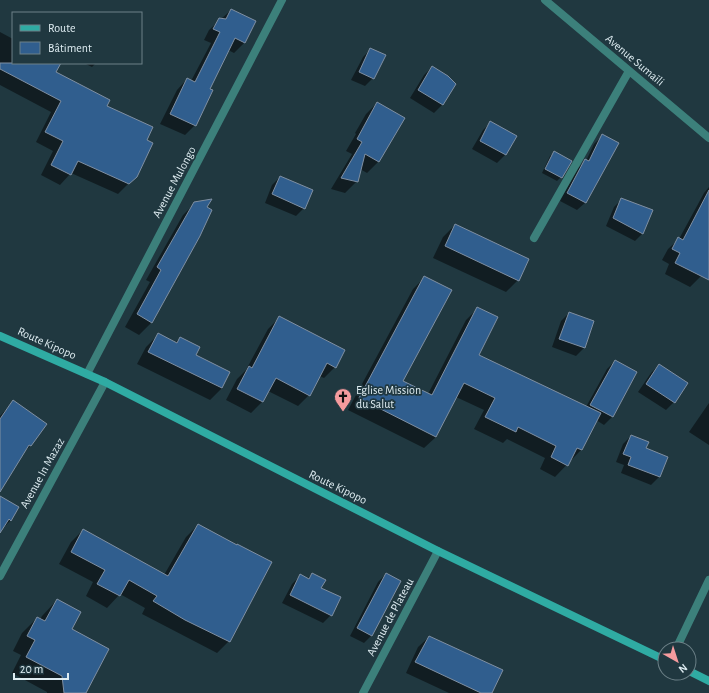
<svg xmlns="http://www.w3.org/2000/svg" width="709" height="693" font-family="'Alegreya Sans',sans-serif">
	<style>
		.shadow { fill: #0007 }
		.building { fill: #305e8e; stroke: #7f8fa2 }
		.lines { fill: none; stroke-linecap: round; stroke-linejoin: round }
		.street { stroke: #3c807b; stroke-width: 8 }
		.secondary { stroke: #2faba3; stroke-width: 8 }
		.labels { text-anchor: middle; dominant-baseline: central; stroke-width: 3.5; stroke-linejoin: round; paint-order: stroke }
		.street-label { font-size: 12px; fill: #deecf1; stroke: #203840 }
		.poi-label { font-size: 12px; fill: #deecf1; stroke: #203840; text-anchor: start }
	</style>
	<rect width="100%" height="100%" fill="#203840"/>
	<path class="shadow" d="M 231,10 L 255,21 L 244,43 L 234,53 L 228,50 L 209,89 L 195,125 L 185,135 L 160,124 L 177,90 L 187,79 L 191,81 L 211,43 L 204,40 L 209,30 Z
		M 0,32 L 13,39 L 13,63 L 59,63 L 55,72 L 106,106 L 146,140 L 136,176 L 118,194 L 71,173 L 60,185 L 41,175 L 53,151 L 36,142 L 51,112 L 0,85 Z
		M 371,49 L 373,78 L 365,86 L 351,80 L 363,57 Z
		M 84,63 L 96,63 L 92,67 Z
		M 432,67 L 455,84 L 442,105 L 434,113 L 410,98 L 424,75 Z
		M 377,103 L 403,119 L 378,162 L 367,173 L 360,169 L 357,181 L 345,193 L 331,189 L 352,154 L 346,151 L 356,134 L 355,133 L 366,114 Z
		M 491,122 L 516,136 L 505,155 L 497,163 L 472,149 L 483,130 Z
		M 602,136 L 586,202 L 577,210 L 560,201 L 577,169 L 586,161 L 594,144 Z
		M 554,153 L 561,177 L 557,181 L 542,173 L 550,156 Z
		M 280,177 L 304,208 L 296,216 L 265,203 L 272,185 Z
		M 709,187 L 709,242 L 701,276 L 690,287 L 665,274 L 669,264 L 662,260 L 668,249 L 679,239 L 704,193 Z
		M 622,199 L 643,233 L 635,241 L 606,226 L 614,207 Z
		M 195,203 L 206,208 L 199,236 L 151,323 L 139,335 L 125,327 L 150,282 L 146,280 L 183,215 Z
		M 455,225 L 518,280 L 506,292 L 433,258 L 443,237 Z
		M 425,277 L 401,381 L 428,394 L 466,320 L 478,308 L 478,355 L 586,407 L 607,369 L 615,361 L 636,373 L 612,417 L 604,425 L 596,420 L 581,450 L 555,477 L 540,469 L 545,458 L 507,439 L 503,443 L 474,429 L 484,410 L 456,397 L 436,437 L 424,448 L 348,410 L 413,289 Z
		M 569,313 L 593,321 L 584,348 L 576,356 L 552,347 L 561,321 Z
		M 279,318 L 335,367 L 324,378 L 319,376 L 309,395 L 298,406 L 268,391 L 262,402 L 251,413 L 226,400 L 237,379 L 246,370 L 268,329 Z
		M 158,335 L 175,343 L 180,338 L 222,388 L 210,400 L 137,364 L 146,347 Z
		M 659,365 L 674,402 L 666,410 L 638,392 L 651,373 Z
		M 13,402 L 45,424 L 30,446 L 23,453 L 0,490 L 0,416 Z
		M 709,403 L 709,445 L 689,432 Z
		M 631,436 L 645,449 L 659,477 L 651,485 L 621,473 L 624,465 L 616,462 L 623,444 Z
		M 0,497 L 11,520 L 0,531 Z
		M 198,525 L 229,641 L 217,653 L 142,614 L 145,608 L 120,594 L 107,608 L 86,596 L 93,582 L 59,564 L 71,542 L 83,530 L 164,575 L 186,537 Z
		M 312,574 L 320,588 L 340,598 L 331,615 L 323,623 L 282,603 L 292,584 L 300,576 L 307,579 Z
		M 386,574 L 372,635 L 364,643 L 350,636 L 378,582 Z
		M 57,600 L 70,629 L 84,693 L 47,693 L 47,692 L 12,673 L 21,655 L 13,651 L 22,633 L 37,618 L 40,620 L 42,616 Z
		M 429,637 L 491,693 L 449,693 L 406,673 L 418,647 Z"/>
	<path class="building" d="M 231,9 L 256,21 L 245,43 L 235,38 L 210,89 L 213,90 L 196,126 L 170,114 L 187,78 L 195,82 L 220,32 L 213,29 L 219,18 L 226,19 Z
		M 370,48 L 386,55 L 374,79 L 359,72 Z
		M 0,63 L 61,63 L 56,72 L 110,100 L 107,106 L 153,127 L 147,140 L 153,143 L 137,177 L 129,184 L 78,161 L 71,175 L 51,165 L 63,141 L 45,132 L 61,101 L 0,69 Z
		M 432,66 L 448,76 L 456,84 L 443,105 L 418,90 Z
		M 377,102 L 405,118 L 379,162 L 365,154 L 358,182 L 341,178 L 362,142 L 357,139 Z
		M 490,121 L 517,136 L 506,155 L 480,141 Z
		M 602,134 L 619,143 L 586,203 L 567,193 L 585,159 L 589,161 Z
		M 554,151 L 572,161 L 562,178 L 545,169 Z
		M 280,176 L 313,190 L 305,209 L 272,194 Z
		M 709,190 L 709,280 L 675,263 L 680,253 L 672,249 L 678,237 L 683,240 Z
		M 621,198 L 653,210 L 643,234 L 613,218 Z
		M 212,199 L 207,207 L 212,210 L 200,236 L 152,323 L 137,314 L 161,270 L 157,267 L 194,202 Z
		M 455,224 L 529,259 L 519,281 L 445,246 Z
		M 424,276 L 452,290 L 403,381 L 432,395 L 477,307 L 498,317 L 479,355 L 601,413 L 582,450 L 577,448 L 568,466 L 551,457 L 556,446 L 518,427 L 516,432 L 485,417 L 495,398 L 464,383 L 436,437 L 359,398 Z
		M 569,312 L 594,321 L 585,348 L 559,339 Z
		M 279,316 L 345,350 L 336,368 L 327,363 L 310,396 L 276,378 L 263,402 L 237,389 L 249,366 L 252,368 Z
		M 158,333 L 177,343 L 180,337 L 200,347 L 196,355 L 230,372 L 222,388 L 148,352 Z
		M 615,360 L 637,372 L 613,417 L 590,405 Z
		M 659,364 L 688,383 L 675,403 L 646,384 Z
		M 13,400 L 47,424 L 31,446 L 29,445 L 0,492 L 0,419 Z
		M 631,435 L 649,442 L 646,448 L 668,457 L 660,477 L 628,465 L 631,457 L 623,454 Z
		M 0,496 L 19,507 L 11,521 L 9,519 L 0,533 Z
		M 198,524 L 237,545 L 237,544 L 272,562 L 230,642 L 185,620 L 153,601 L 157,596 L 129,580 L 120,596 L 97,584 L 105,570 L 71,552 L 83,529 L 168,576 Z
		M 312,573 L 326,580 L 321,588 L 341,597 L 332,616 L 290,595 L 300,574 L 309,579 Z
		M 386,573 L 401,581 L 372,636 L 357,628 Z
		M 57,599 L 81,612 L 72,629 L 109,649 L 86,693 L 64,693 L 62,676 L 26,657 L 35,640 L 27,636 L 37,617 L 45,621 Z
		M 429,636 L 503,670 L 492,693 L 481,693 L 415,662 Z"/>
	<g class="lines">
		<path class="street" d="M 545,0 L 709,138
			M 534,238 L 629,71
			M 87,374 L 282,0
			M 0,576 L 105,382
			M 676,649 L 709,580
			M 363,693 L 438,551"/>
		<path class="secondary" d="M 0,336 L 105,382 L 438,551 L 665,660
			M 689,671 L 709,681"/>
	</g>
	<defs>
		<g id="church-pin" transform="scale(0.9)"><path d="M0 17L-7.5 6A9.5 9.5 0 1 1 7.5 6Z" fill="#f59b9e" stroke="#203840"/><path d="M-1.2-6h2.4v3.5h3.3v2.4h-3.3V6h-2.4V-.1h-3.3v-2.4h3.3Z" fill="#111"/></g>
	</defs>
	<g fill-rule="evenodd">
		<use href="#church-pin" x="343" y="397"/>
	</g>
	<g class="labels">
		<g class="street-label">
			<text transform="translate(635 60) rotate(40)">Avenue Sumaïli</text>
			<text transform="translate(174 182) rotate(-62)">Avenue Mulongo</text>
			<text transform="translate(47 343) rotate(24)">Route Kipopo</text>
			<text transform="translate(42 473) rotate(-61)">Avenue In Mazaz</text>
			<text transform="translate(338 487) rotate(26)">Route Kipopo</text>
			<text transform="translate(390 617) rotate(-62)">Avenue de Plateau</text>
		</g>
		<g class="poi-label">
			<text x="356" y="390">Eglise Mission<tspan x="356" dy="14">du Salut</tspan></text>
		</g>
	</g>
	<rect x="12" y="12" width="130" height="52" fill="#203840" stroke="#6c8087"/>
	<rect x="20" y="25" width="20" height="6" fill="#2faba3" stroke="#6c8087"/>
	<text x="48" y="32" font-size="12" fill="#deecf1">Route</text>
	<rect x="20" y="42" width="20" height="12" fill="#305e8e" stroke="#6c8087"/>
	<text x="48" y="52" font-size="12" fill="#deecf1">Bâtiment</text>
	<g transform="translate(677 661) rotate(141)"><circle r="19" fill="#203840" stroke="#6c8087"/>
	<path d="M0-3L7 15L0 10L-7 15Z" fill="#f59b9e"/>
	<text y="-6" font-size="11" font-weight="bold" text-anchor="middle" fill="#deecf1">N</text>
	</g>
	<path d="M14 673v6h54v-6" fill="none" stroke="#deecf1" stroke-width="2"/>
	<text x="20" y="673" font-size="12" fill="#deecf1" stroke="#203840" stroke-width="3" paint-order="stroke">20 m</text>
</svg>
